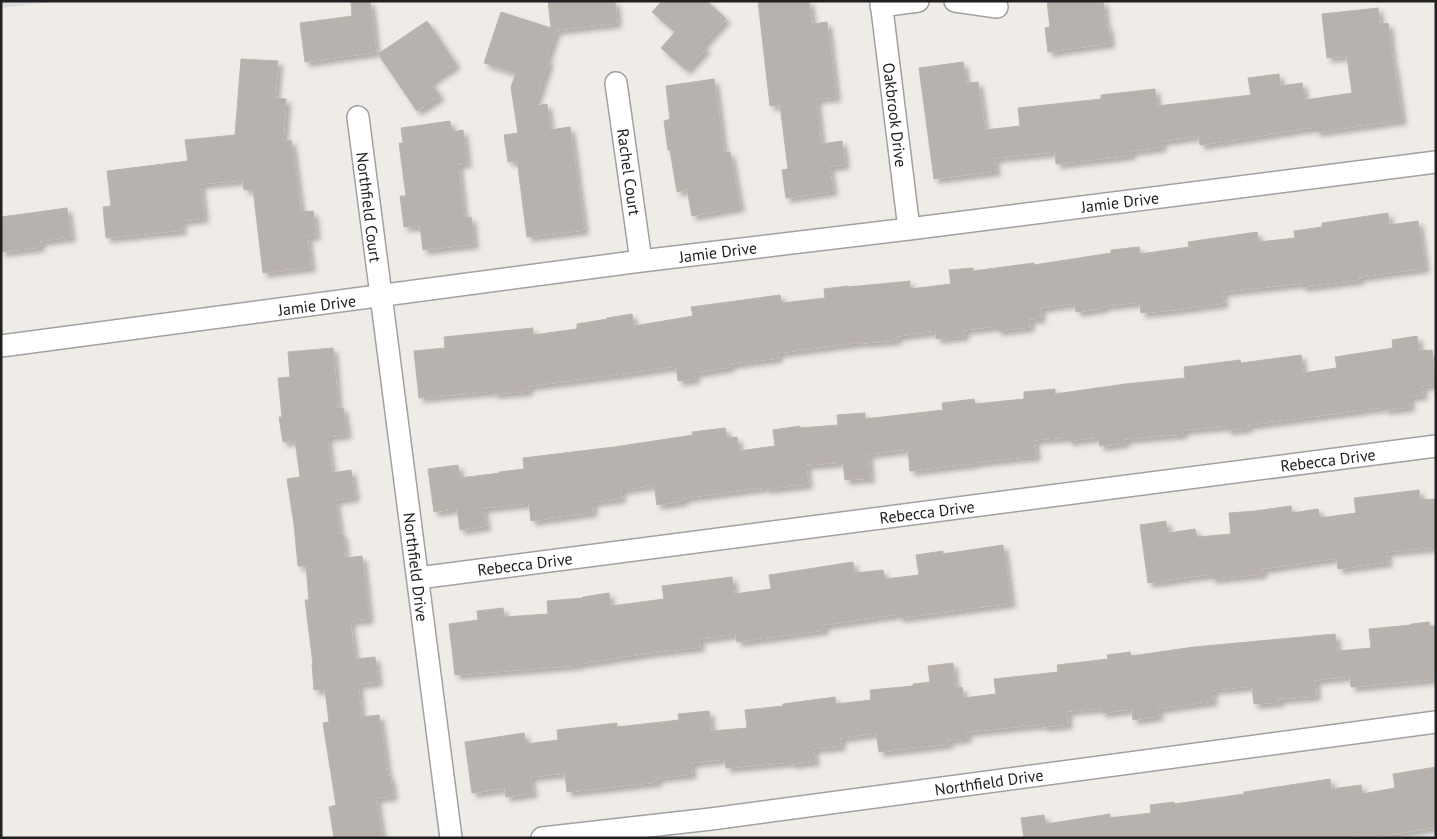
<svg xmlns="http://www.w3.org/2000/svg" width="1437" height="839" font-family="'PT Sans',sans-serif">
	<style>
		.residential { fill: #dedddd }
		.building { fill: #b8b2ae; stroke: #bfb3ac; filter: url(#shadow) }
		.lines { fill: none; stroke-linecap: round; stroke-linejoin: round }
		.minor-casing { stroke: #a1a1a1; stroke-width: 24 }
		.minor { stroke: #fff; stroke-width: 21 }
		.labels { text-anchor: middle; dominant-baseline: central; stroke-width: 4.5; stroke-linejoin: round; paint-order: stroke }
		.street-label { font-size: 16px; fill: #202020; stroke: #fff }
	</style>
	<defs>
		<filter id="shadow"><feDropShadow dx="4.5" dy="4.5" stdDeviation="2.5" flood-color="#0004"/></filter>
	</defs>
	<rect width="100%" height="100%" fill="#efece8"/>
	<path class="residential" d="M 1,1 L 58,1 L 1,8 Z"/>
	<path class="building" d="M 351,1 L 370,1 L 376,52 L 305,62 L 300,23 L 352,16 Z
		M 548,1 L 615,1 L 617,23 L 556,30 L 546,60 L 549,61 L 534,106 L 547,104 L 550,130 L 570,127 L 584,230 L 527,237 L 517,160 L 508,162 L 504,135 L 518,133 L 511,87 L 516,73 L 484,63 L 501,12 L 551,28 Z
		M 662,1 L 707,1 L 726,19 L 702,45 L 706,49 L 686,70 L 661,48 L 675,32 L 652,12 Z
		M 758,1 L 809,1 L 812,24 L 827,22 L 836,97 L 816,99 L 821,144 L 842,141 L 845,164 L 829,167 L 833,191 L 786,198 L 782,170 L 788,169 L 780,105 L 770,106 Z
		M 1047,1 L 1103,1 L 1106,26 L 1108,26 L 1110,43 L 1048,52 L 1045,28 L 1050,27 Z
		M 1378,8 L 1380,24 L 1388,23 L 1393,66 L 1394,66 L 1402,120 L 1316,132 L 1315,127 L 1200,145 L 1199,136 L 1161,141 L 1162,147 L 1131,151 L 1131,155 L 1056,164 L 1055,152 L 994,158 L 996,171 L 934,179 L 919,68 L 963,62 L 966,83 L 978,82 L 985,130 L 1020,126 L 1018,108 L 1101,99 L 1101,95 L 1155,89 L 1157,106 L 1251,95 L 1248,78 L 1279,74 L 1280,86 L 1302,83 L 1305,100 L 1352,93 L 1347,56 L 1327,58 L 1322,14 Z
		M 427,21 L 456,64 L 430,82 L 440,96 L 417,111 L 378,54 Z
		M 241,59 L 278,61 L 275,98 L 286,99 L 283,141 L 291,140 L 301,212 L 313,211 L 316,235 L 307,236 L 311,267 L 263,273 L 253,189 L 244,190 L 243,180 L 200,184 L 204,218 L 181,221 L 182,230 L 106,238 L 103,207 L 111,206 L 107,171 L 188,161 L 185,140 L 235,135 Z
		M 714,79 L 724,153 L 730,152 L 740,207 L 692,216 L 687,189 L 677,192 L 670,150 L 668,150 L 664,121 L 670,119 L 666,86 Z
		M 450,121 L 452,132 L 463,130 L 467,163 L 458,164 L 464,218 L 471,217 L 474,244 L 423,250 L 420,226 L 404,227 L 400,196 L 406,196 L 399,143 L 403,143 L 401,128 Z
		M 67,208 L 71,237 L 40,241 L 40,247 L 1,252 L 1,217 Z
		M 1388,213 L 1389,225 L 1418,221 L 1425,268 L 1359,277 L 1359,280 L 1302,287 L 1301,283 L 1222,292 L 1224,303 L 1173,310 L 1141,313 L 1140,302 L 1103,306 L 1103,308 L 1076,312 L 1075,303 L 1040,308 L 1041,318 L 1029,319 L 1030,327 L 997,331 L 996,326 L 964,330 L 964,336 L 936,339 L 936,331 L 897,336 L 897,340 L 863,343 L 863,342 L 777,353 L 778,358 L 730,364 L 731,367 L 694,373 L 695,379 L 678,381 L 676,366 L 615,375 L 528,386 L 528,391 L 494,394 L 493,391 L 419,398 L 414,351 L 445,348 L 444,337 L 533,328 L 533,335 L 577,329 L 577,324 L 607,319 L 607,318 L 632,314 L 634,326 L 693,316 L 691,307 L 736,301 L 780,295 L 782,303 L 825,298 L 824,289 L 848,286 L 848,287 L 910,281 L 910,289 L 951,284 L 949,270 L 973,268 L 973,271 L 1034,263 L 1034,265 L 1111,253 L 1111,250 L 1139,247 L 1140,254 L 1189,247 L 1188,242 L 1257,232 L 1259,242 L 1295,238 L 1294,231 L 1322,227 L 1322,223 Z
		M 1417,336 L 1419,351 L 1432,350 L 1436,384 L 1422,386 L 1423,395 L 1409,397 L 1410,407 L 1385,410 L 1384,407 L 1248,425 L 1248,428 L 1227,430 L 1226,426 L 1183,430 L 1183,434 L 1124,439 L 1125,443 L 1100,446 L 1098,437 L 1068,441 L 1067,437 L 1034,440 L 1036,456 L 977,462 L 977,463 L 910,471 L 908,449 L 868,454 L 870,478 L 845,480 L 843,462 L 806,465 L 808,484 L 767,489 L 767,487 L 683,498 L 683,501 L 657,505 L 654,485 L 620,490 L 622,498 L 592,502 L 593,512 L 531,521 L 529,503 L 483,508 L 486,526 L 460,530 L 457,508 L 434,512 L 428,469 L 458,465 L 460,478 L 500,473 L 499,472 L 524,469 L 523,458 L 614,447 L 693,435 L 692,432 L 725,428 L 727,438 L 737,437 L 739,451 L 775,446 L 773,430 L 800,426 L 800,428 L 838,425 L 837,415 L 865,413 L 865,419 L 943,410 L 942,403 L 974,399 L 975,404 L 1024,399 L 1024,392 L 1055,389 L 1055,394 L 1125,384 L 1185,378 L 1184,367 L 1240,360 L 1241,363 L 1301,355 L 1303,373 L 1337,368 L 1335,357 L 1393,348 L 1392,340 Z
		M 333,348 L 338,408 L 343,408 L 347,434 L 327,437 L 332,473 L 351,470 L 355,497 L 335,500 L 340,534 L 343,534 L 345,558 L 362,556 L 369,619 L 350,621 L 355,659 L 375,657 L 378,682 L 358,684 L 361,717 L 379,715 L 388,777 L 390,776 L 393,796 L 376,798 L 382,838 L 334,838 L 329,807 L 336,805 L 323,723 L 329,722 L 325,689 L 314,690 L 312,664 L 313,664 L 305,600 L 309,600 L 306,566 L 298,566 L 294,524 L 287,479 L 300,477 L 295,440 L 283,442 L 279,417 L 282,417 L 278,378 L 290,377 L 288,352 Z
		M 1419,490 L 1420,500 L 1436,499 L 1436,547 L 1386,552 L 1388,562 L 1338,569 L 1337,558 L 1262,569 L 1262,574 L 1211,579 L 1211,574 L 1148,583 L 1140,525 L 1166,521 L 1168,533 L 1195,529 L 1197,537 L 1231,534 L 1229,513 L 1255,511 L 1291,506 L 1292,513 L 1318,509 L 1320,518 L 1356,513 L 1354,498 Z
		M 1003,545 L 1011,603 L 899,618 L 899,614 L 823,625 L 824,630 L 737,642 L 736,634 L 699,639 L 700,647 L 648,653 L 578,664 L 578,665 L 455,675 L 449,624 L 478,620 L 477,611 L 503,608 L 504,617 L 548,614 L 547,601 L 583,598 L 583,597 L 609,593 L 611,606 L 664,599 L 662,586 L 732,577 L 734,594 L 771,589 L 769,575 L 853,562 L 854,573 L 883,570 L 885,579 L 919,575 L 916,555 L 943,551 L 943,554 Z
		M 1429,622 L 1430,626 L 1436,626 L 1436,679 L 1351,687 L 1350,676 L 1315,680 L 1316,696 L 1279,699 L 1279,702 L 1254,704 L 1252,686 L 1212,690 L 1213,701 L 1157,709 L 1159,716 L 1133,720 L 1132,709 L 1102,713 L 1101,708 L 1067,711 L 1068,724 L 1043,727 L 1043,724 L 966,732 L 967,738 L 948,740 L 948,744 L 879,752 L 876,733 L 840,738 L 841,746 L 813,749 L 815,761 L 791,764 L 790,762 L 726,768 L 725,759 L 691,763 L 692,774 L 657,778 L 657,782 L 567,792 L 565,773 L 530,777 L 533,793 L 506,797 L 505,788 L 472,793 L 465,742 L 524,733 L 526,744 L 558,740 L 557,730 L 617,723 L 617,727 L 679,720 L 678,714 L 709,711 L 711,731 L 747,728 L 745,710 L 783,706 L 783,704 L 835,697 L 836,704 L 871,700 L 870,690 L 913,686 L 913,684 L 930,682 L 928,666 L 953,663 L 955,688 L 962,687 L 963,698 L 996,694 L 994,679 L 1058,672 L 1057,665 L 1108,659 L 1107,655 L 1130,652 L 1131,656 L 1194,647 L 1335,634 L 1337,651 L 1371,648 L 1369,629 L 1411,625 L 1411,624 Z
		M 1436,767 L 1436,827 L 1376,837 L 1375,834 L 1344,838 L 1024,838 L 1021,818 L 1044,815 L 1046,824 L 1110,814 L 1110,818 L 1151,813 L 1150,805 L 1174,802 L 1174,804 L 1244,794 L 1244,792 L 1330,779 L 1331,789 L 1361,785 L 1362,794 L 1395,788 L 1393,774 Z"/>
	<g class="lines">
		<g class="minor-casing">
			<path id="minor" d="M 881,1 L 909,229
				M 955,1 L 997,7
				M 881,6 L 918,1
				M 616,83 L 641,261
				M 358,117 L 451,838
				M 1,346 L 641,261 L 909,229 L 1436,162
				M 418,578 L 1436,446
				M 542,838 L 711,819 L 1436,722"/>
		</g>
		<use href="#minor" class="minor"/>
	</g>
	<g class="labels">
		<g class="street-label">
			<text transform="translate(895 115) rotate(83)">Oakbrook Drive</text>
			<text transform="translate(629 172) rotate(82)">Rachel Court</text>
			<text transform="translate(1120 202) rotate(-7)">Jamie Drive</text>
			<text transform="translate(369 207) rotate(83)">Northfield Court</text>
			<text transform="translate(718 252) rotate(-7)">Jamie Drive</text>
			<text transform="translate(317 305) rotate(-7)">Jamie Drive</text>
			<text transform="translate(1328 460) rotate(-7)">Rebecca Drive</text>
			<text transform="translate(927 512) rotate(-7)">Rebecca Drive</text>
			<text transform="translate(525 564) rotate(-7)">Rebecca Drive</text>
			<text transform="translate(416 567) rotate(83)">Northfield Drive</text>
			<text transform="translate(989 782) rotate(-8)">Northfield Drive</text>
		</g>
	</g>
	<rect width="1437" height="839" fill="none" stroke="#202020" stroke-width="5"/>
</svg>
